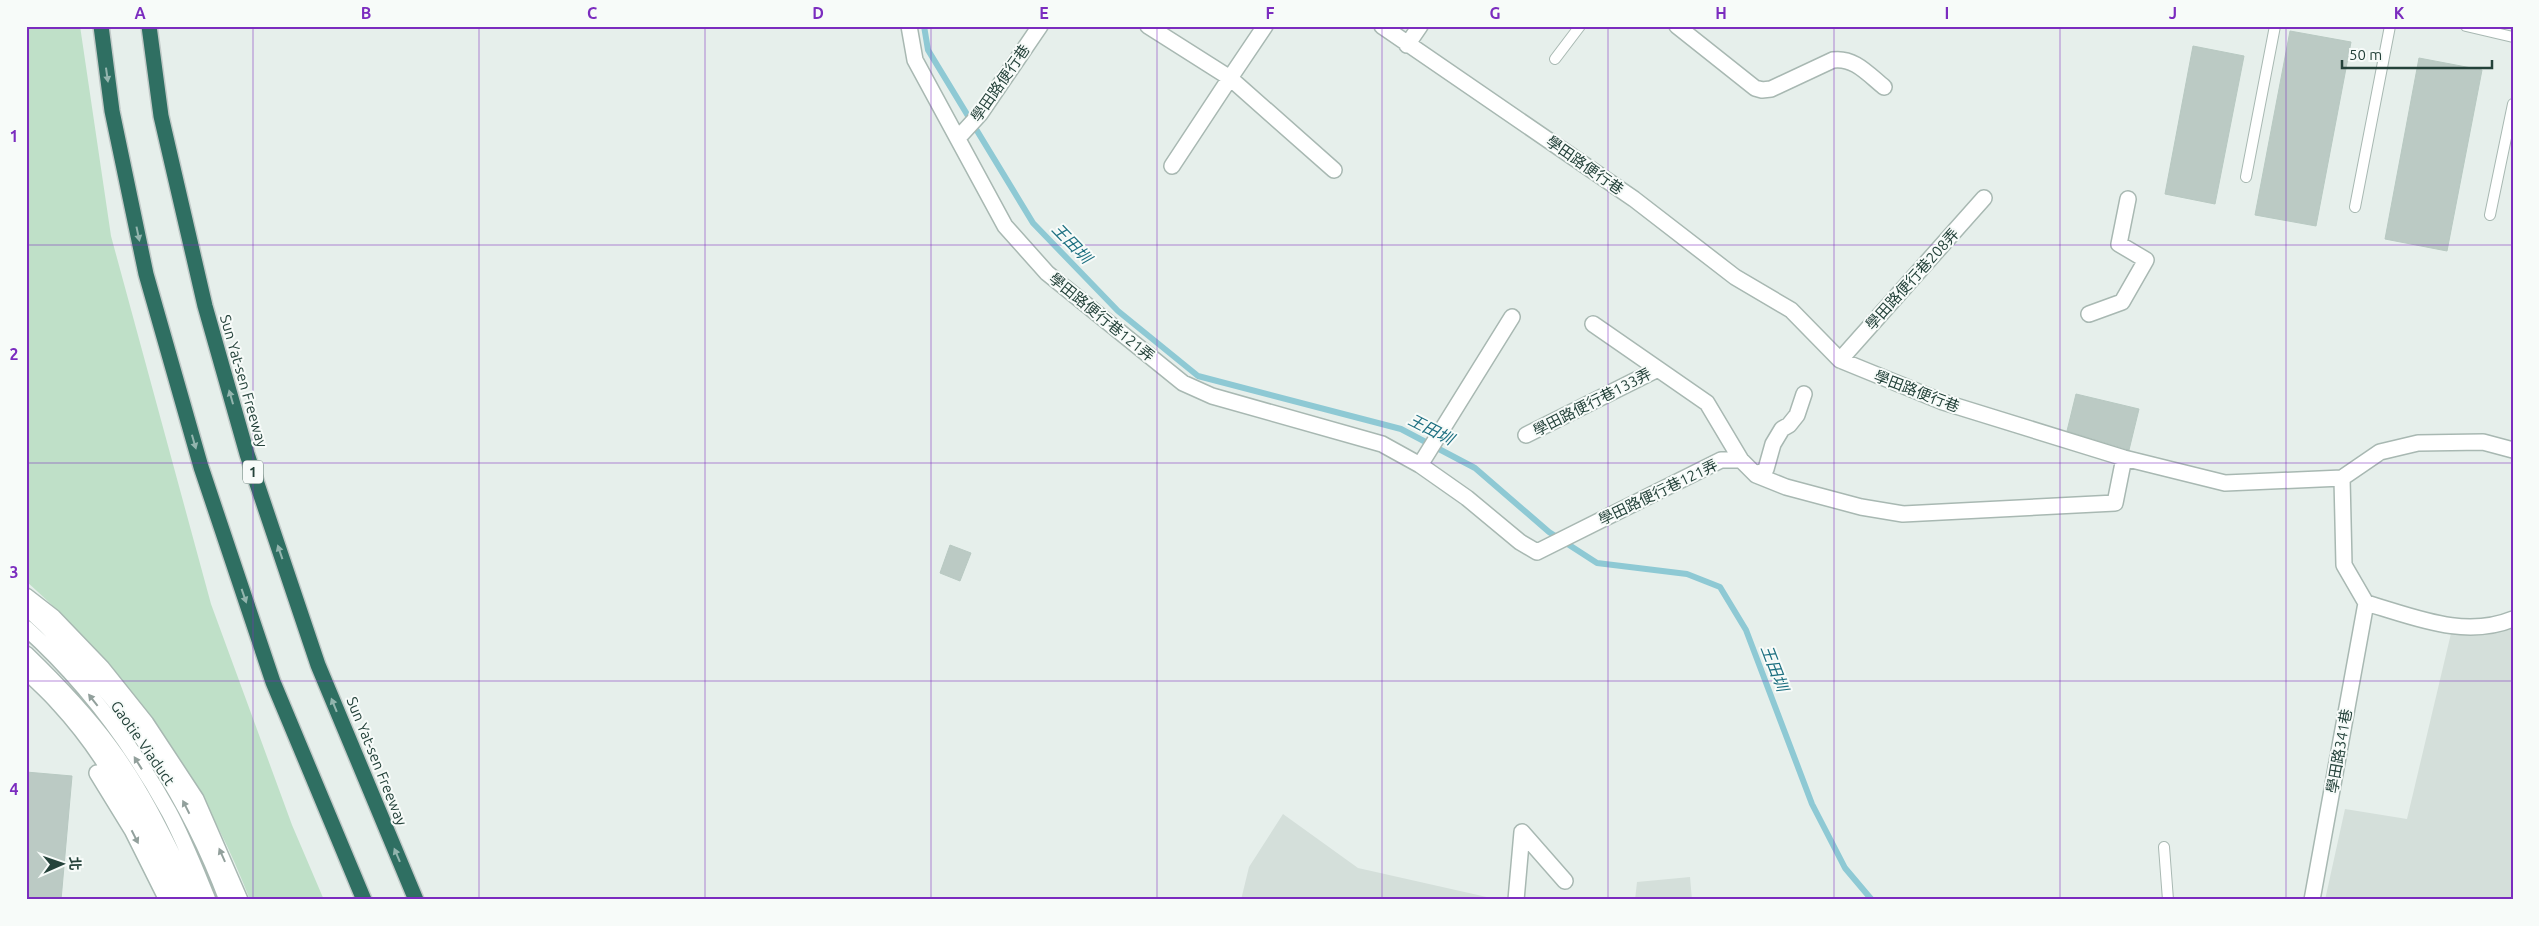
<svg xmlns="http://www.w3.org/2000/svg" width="2539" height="926" font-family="Ubuntu,'Noto Sans TC',sans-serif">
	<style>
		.built { fill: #d4dfda }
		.green { fill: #bfe0c8 }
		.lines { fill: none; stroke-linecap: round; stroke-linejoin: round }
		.stream { stroke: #8ec9d4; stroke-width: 6 }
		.building { fill: #bbcac4; stroke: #b8c9c2 }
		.service-casing { stroke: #a8b8b2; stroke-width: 12 }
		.minor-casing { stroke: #a8b8b2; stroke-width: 18 }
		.motorway-casing { stroke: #c2cac8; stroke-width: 18 }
		.service { stroke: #fff; stroke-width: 10 }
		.minor { stroke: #fff; stroke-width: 15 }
		.motorway { stroke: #2f6f62; stroke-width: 15 }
		.oneway { fill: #93b5ae }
		.oneway2 { fill: #92a09c }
		.grid { fill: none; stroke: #7b2cbf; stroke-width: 1; stroke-opacity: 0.55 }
		.labels { text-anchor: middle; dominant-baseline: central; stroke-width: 4; stroke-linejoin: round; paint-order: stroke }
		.shield { fill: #f7fbf9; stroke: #637a73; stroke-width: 1 }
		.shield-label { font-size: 14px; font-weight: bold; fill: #24423a }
		.street-label { font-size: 15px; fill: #24423a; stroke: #f7fbf9 }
		.water-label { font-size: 16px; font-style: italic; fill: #1c6f80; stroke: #f7fbf9 }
		.neatline { fill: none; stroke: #7b2cbf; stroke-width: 2 }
		.grid-label { font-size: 16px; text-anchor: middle; font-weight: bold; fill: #7b2cbf }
	</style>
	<rect width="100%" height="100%" fill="#e6efeb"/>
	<path class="built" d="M 2453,625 L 2513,625 L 2513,900 L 2325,900 L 2345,809 L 2407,819 Z
		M 1283,814 L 1358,868 L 1500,900 L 1241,900 L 1249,867 Z
		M 1690,877 L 1692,900 L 1635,900 L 1637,882 Z"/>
	<path class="green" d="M 26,26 L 80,26 L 111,236 L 211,604 L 292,825 L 324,900 L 250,900 C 203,776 124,669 26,581 Z"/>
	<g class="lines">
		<path class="stream" d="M 924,26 L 928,50 L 1033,223 L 1118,311 L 1198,376 L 1401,429 L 1475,468 L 1549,532 L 1597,563 L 1687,574 L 1720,587 L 1746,630 L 1812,804 L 1845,868 L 1872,900"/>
	</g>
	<path class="building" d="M 2290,31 L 2351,42 L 2316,226 L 2255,215 Z
		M 2193,46 L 2244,56 L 2215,204 L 2165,194 Z
		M 2419,58 L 2482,70 L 2447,251 L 2385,239 Z
		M 2076,394 L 2139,409 L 2129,450 L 2067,431 Z
		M 950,545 L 971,553 L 960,581 L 940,573 Z
		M 26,772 L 72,776 L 61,900 L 26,900 Z"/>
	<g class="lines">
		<g class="service-casing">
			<path id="service" d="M 2466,26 L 2513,37
				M 1555,59 L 1580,26
				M 2246,177 L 2275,26
				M 2355,207 L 2390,26
				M 2490,215 L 2513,104
				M 2164,847 L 2168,900"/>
		</g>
		<g class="minor-casing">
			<path id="minor" d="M 909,26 L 915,60 L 1005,226 L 1047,273 L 1183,383 L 1212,396 L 1382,444 L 1420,465 L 1467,498 L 1520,542 L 1537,552 L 1721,460 L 1741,460 L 1756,475 L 1786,487 L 1861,507 L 1903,514 L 2115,503 L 2124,458
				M 1148,26 L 1230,78 L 1265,26
				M 1382,26 L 1634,199 L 1735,277 L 1791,310 L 1840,360 L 1943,402 L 2124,458 L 2225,483 L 2342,478 L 2380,452 L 2418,443 L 2483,442 L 2513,450
				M 1677,26 L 1755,88 L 1762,90 L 1771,89 L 1833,60 C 1854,57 1868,74 1884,87
				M 1407,45 L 1420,26
				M 958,138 L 980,114 L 1040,26
				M 1172,166 L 1230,78 L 1334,170
				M 2089,314 L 2122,302 L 2146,260 L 2119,244 L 2128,199
				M 1593,324 L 1707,403 L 1741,460
				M 1840,360 L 1984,198
				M 1526,435 L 1658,369
				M 1420,465 L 1512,317
				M 1756,475 L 1766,469 L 1773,444 L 1782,429 L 1789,425 L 1797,415 L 1804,394
				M 26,596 L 53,617 L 102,668 L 146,723 L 196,799 L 240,900
				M 2366,603 C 2415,617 2464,639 2513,619
				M 26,607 C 115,688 185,787 227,900
				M 26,628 C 83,679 132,745 169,812 C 184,840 196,871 208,900
				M 26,654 C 56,683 85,713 110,747 C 145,794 169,848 195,900
				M 26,671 C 37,682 49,692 59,704 C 111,760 146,832 179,900
				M 97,773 L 132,830 L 167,900
				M 1516,900 L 1522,832 L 1565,881
				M 2312,900 L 2366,603 L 2344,565 L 2342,478"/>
		</g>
		<g class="motorway-casing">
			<path id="motorway" d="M 101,26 L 112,111 L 146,274 L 201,467 L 273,682 L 364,900
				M 149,26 L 161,116 L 205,306 L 247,454 L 318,665 L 416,900"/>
		</g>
		<use href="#service" class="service"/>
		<use href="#minor" class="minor"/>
		<use href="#motorway" class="motorway"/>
	</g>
	<defs><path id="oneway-solid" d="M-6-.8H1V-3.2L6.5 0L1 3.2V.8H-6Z" transform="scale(1.25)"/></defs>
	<g class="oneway">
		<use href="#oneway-solid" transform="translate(107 75) rotate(82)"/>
		<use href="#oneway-solid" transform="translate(138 234) rotate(78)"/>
		<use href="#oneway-solid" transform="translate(231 397) rotate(-106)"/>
		<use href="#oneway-solid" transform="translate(194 442) rotate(74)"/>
		<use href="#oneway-solid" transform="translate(280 552) rotate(-109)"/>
		<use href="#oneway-solid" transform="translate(244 596) rotate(71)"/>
		<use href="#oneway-solid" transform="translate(334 705) rotate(-112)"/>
		<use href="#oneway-solid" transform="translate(397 855) rotate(-113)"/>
	</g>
	<g class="oneway2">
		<use href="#oneway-solid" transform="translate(93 700) rotate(-128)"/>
		<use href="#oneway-solid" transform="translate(138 763) rotate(-122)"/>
		<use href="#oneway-solid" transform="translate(186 807) rotate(-117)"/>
		<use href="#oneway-solid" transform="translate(135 837) rotate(63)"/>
		<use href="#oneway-solid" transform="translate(222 855) rotate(-114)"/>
	</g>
	<path class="grid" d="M 253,26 L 253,900M 479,26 L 479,900M 705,26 L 705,900M 931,26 L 931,900M 1157,26 L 1157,900M 1382,26 L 1382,900M 1608,26 L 1608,900M 1834,26 L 1834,900M 2060,26 L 2060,900M 2286,26 L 2286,900M 26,245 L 2513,245M 26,463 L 2513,463M 26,681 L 2513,681"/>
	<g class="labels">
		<rect class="shield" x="243" y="460.5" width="20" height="23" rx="4"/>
		<g class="shield-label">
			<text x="253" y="472">1</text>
		</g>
		<g class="street-label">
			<text transform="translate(1000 83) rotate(-55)">學田路便行巷</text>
			<text transform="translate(1585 165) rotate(35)">學田路便行巷</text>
			<text transform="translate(1912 279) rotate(-48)">學田路便行巷208弄</text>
			<text transform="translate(1102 317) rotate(39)">學田路便行巷121弄</text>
			<text transform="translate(244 381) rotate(74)">Sun Yat-sen Freeway</text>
			<text transform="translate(1917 391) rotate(21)">學田路便行巷</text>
			<text transform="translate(1592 402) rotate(-27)">學田路便行巷133弄</text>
			<text transform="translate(1658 492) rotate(-26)">學田路便行巷121弄</text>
			<text transform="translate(143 743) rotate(55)">Gaotie Viaduct</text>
			<text transform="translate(2339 751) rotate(-80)">學田路341巷</text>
			<text transform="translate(377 761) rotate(68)">Sun Yat-sen Freeway</text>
		</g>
		<g class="water-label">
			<text transform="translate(1072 243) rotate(46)">王田圳</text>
			<text transform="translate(1431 429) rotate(27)">王田圳</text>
			<text transform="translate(1775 668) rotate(69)">王田圳</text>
		</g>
	</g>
	<rect width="2539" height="926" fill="none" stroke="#f7fbf9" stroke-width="55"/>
	<g transform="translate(62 864) rotate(88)" stroke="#f7fbf9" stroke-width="4" paint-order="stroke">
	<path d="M0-4L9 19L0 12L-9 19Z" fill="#24423a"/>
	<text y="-8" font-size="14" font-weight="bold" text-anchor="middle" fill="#24423a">北</text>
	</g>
	<path d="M2342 60v8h150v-8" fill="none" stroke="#24423a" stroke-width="2.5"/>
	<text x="2349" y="60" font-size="15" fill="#24423a" stroke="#f7fbf9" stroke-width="4" paint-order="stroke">50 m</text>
	<rect x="28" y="28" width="2484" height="870" class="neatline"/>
	<g class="grid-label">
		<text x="140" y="19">A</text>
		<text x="366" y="19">B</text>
		<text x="592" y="19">C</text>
		<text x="818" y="19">D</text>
		<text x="1044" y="19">E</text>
		<text x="1270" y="19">F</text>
		<text x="1495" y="19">G</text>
		<text x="1721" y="19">H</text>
		<text x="1947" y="19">I</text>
		<text x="2173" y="19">J</text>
		<text x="2399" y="19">K</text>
		<text x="14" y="142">1</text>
		<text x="14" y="360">2</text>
		<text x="14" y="578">3</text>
		<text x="14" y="795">4</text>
	</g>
</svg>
